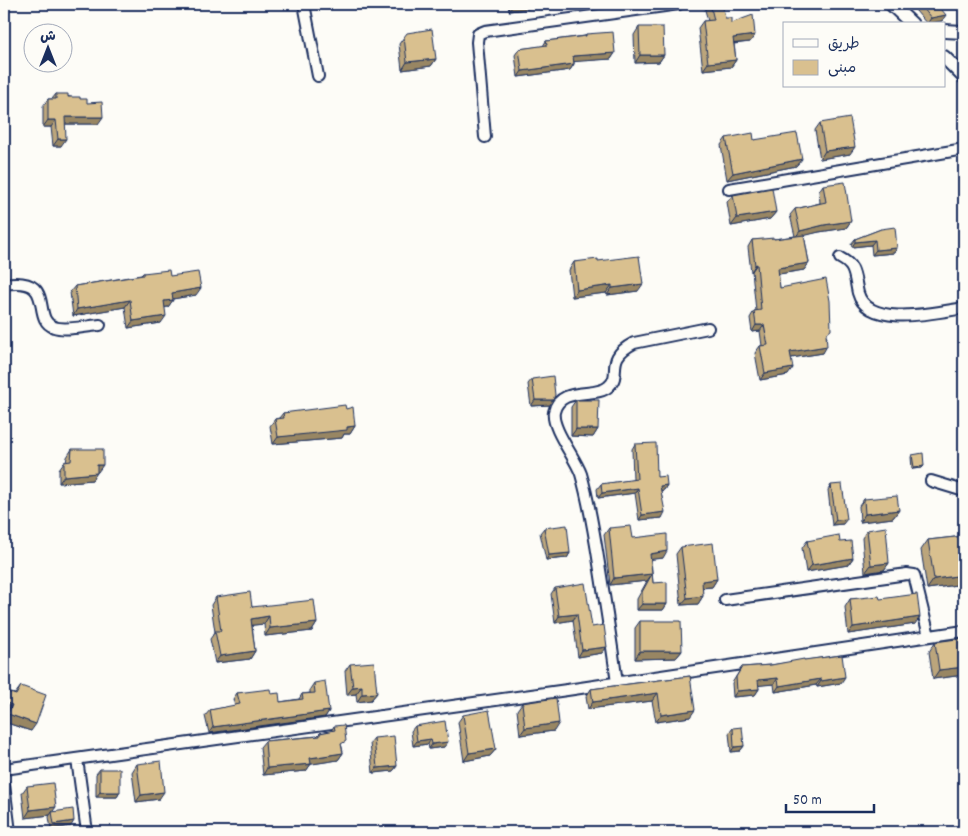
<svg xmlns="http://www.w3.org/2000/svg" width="968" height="836" font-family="Dekko,'Playpen Sans Arabic',sans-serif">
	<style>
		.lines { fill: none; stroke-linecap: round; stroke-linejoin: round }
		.minor-casing { stroke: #1b2f5e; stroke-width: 14 }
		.tertiary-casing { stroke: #1b2f5e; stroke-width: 16 }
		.minor { stroke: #fdfcf7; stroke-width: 10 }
		.tertiary { stroke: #fdfcf7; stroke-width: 12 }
		.wall { fill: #bba57b; stroke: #1b2f5e }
		.shaded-wall { fill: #988664; stroke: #1b2f5e }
		.building { fill: #d9c08f; stroke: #1b2f5e }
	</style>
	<rect width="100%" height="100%" fill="#fdfcf7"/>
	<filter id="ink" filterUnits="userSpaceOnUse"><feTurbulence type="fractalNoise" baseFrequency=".02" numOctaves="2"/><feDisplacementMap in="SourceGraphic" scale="10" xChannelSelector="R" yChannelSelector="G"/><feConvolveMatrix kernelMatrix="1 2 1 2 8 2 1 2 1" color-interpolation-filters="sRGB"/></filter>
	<g filter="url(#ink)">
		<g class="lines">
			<g class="minor-casing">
				<path id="minor" d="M 304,4 L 318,76
					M 485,137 L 477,42 L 478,34 L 485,31 L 679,4
					M 729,189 L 964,149
					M 840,258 C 856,266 854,276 858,293 C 868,329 938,312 964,308
					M 4,284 C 58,276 30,319 54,327 C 65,331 88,326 100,325
					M 931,481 L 964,491
					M 725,600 L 907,574 L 914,575 L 929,636
					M 617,683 C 612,645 606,608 600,570 C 595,538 590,505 581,474 C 575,457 551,428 554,412 C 560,385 597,399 609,386 C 623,373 603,359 634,343 L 708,328
					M 77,759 L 87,832
					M 4,769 L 567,690 L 964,631
					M 4,785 L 10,832"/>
			</g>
			<g class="tertiary-casing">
				<path id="tertiary" d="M 891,4 L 912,24
					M 944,31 L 964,32
					M 944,57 L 964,77"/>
			</g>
			<use href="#minor" class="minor"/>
			<use href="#tertiary" class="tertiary"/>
		</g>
		<path class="wall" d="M 508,4 L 537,4 L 534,8 L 509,11 Z
			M 710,4 L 722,4 L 725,18 L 731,23 L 750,42 L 734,44 L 736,60 L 731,67 L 703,70 L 698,28 L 703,21 L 708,21 L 705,10 Z
			M 910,4 L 937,4 L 942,21 L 927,24 Z
			M 639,27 L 664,55 L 659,62 L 635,63 L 634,35 Z
			M 586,34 L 615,53 L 611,59 L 574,61 L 574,64 L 570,70 L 518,77 L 515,55 L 519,49 L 543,46 L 546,41 L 585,36 Z
			M 404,37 L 436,59 L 431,66 L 402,70 L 399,44 Z
			M 56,94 L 80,99 L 87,103 L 98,124 L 65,124 L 61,146 L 53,146 L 51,127 L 43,127 L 43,106 L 48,99 L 52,99 Z
			M 820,123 L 850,154 L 820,159 L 815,130 Z
			M 726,138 L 754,140 L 802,159 L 796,166 L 727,180 L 721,145 Z
			M 823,185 L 851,221 L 846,228 L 819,232 L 804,235 L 809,263 L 804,270 L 778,274 L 780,288 L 827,337 L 823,353 L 791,358 L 788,375 L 760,380 L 755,353 L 760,346 L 762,346 L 760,331 L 752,332 L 750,318 L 754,311 L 756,311 L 752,271 L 751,272 L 748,247 L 752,240 L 774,239 L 795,236 L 790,215 L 795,209 L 820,203 L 819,191 Z
			M 733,195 L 776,212 L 770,219 L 731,226 L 727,202 Z
			M 881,229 L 897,248 L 894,253 L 872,255 L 871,245 L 852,247 L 851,244 L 855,239 Z
			M 598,261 L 638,291 L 607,295 L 606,293 L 572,297 L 569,270 L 574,262 Z
			M 143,273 L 170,276 L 196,295 L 172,299 L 173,300 L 168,307 L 165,307 L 161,323 L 128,328 L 125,307 L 73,316 L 70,292 L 75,286 L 141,275 Z
			M 532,379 L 550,405 L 531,406 L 528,384 Z
			M 576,400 L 598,429 L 593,437 L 571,436 L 571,407 Z
			M 346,409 L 355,426 L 350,434 L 344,434 L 342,438 L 273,444 L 270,426 L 275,419 L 279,418 L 283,413 Z
			M 635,444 L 657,477 L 667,485 L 664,490 L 661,491 L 662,518 L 639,520 L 635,493 L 598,498 L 597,489 L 601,484 L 633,480 L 632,449 Z
			M 72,449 L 98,472 L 97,472 L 92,480 L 59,483 L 59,469 L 64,462 L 66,462 L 67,457 Z
			M 912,455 L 924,466 L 922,468 L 912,469 L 911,457 Z
			M 831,485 L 843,524 L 832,525 L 828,490 Z
			M 864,499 L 899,510 L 893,518 L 860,522 L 859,506 Z
			M 544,528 L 570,553 L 567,558 L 546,560 L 540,533 Z
			M 609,528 L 633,538 L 663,558 L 651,559 L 653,583 L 667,604 L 663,610 L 637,610 L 637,599 L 647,581 L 610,585 L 604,535 Z
			M 867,530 L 889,563 L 884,570 L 865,573 L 862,538 Z
			M 964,536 L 964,584 L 927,589 L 921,550 L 928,540 Z
			M 807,541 L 840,542 L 853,558 L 848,565 L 806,572 L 802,548 Z
			M 681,547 L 717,579 L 712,587 L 702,588 L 703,596 L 698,604 L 681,605 L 676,554 Z
			M 555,588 L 592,627 L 602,653 L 578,657 L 573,620 L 555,623 L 551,594 Z
			M 216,597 L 252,607 L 317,623 L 312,631 L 265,636 L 264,624 L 252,625 L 255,651 L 250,659 L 215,663 L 210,639 L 215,632 L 211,605 Z
			M 850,599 L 880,599 L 915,624 L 848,634 L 845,607 Z
			M 640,621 L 682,651 L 676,658 L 635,659 L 635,628 Z
			M 964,638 L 964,675 L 933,679 L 929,652 L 935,642 Z
			M 804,660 L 841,683 L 817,687 L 816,685 L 775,692 L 774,684 L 758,685 L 759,689 L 755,695 L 733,697 L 732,683 L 742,667 L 771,665 Z
			M 350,664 L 377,693 L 371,700 L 357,702 L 356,694 L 347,695 L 345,671 Z
			M 690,676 L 690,717 L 656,722 L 652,701 L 588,709 L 586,697 L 591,689 Z
			M 314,683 L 329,711 L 325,717 L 209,733 L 205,716 L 210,710 L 235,706 L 233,699 L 237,693 L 271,694 L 280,702 L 299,699 L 302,694 L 310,693 L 310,689 Z
			M 21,686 L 31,731 L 4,722 L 4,718 L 6,712 L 4,711 L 4,697 L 7,692 L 15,694 Z
			M 522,703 L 554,731 L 520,735 L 517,710 Z
			M 463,715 L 496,749 L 490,756 L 464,761 L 458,722 Z
			M 334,726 L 342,747 L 343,753 L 338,760 L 311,764 L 306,771 L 263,775 L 260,747 L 265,741 L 317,736 L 320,733 L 331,731 Z
			M 415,726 L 444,747 L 429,749 L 428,744 L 413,746 L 411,731 Z
			M 733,728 L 744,746 L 740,751 L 731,752 L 729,733 Z
			M 374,738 L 397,766 L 393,771 L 373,773 L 370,743 Z
			M 137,764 L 159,799 L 136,802 L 132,772 Z
			M 100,769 L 120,792 L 117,797 L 96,797 L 96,774 Z
			M 27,786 L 53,812 L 71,826 L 51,829 L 49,817 L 50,815 L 25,818 L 22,793 Z"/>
		<path class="shaded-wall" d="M 514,4 L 537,4 L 534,8 L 509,11 Z
			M 946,15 L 942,21 L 927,24 L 931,18 Z
			M 755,35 L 750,42 L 728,44 L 733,38 Z
			M 615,53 L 611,59 L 569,62 L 573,56 Z
			M 640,55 L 664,55 L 659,62 L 635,63 Z
			M 436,59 L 431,66 L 402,70 L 407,62 Z
			M 736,60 L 731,67 L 703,70 L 708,63 Z
			M 574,64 L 570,70 L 518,77 L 522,71 Z
			M 65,117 L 103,117 L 98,124 L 60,124 Z
			M 48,120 L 56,120 L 51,127 L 43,127 Z
			M 58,139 L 66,139 L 61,146 L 53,146 Z
			M 855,147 L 850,154 L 820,159 L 825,151 Z
			M 802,159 L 796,166 L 727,180 L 733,173 Z
			M 776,212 L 770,219 L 731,226 L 737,218 Z
			M 851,221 L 846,228 L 819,232 L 795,238 L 800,231 L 824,225 Z
			M 875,240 L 871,245 L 852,247 L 855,242 Z
			M 897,248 L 894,253 L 872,255 L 876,250 Z
			M 809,263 L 804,270 L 773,275 L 778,268 Z
			M 757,264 L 752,271 L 751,272 L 755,265 Z
			M 643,284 L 638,291 L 607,295 L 612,288 Z
			M 612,285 L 606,293 L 572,297 L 577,290 Z
			M 201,288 L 196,295 L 167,300 L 172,293 Z
			M 130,300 L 125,307 L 73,316 L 77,309 Z
			M 173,300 L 168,307 L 159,308 L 164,301 Z
			M 166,316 L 161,323 L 128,328 L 133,321 Z
			M 756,325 L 764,325 L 760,331 L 752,332 Z
			M 827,346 L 823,353 L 785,359 L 790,352 Z
			M 793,368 L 788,375 L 760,380 L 765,373 Z
			M 535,400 L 553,400 L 550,405 L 531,406 Z
			M 355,426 L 350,434 L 344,434 L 342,438 L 273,444 L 278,437 Z
			M 576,429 L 598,429 L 593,437 L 571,436 Z
			M 97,465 L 103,465 L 98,472 L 92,473 Z
			M 924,466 L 922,468 L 912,469 L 914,467 Z
			M 97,473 L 92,480 L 59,483 L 64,476 Z
			M 667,485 L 664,490 L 657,491 L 660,486 Z
			M 638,488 L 635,493 L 598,498 L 602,493 Z
			M 899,510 L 893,518 L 860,522 L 865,514 Z
			M 665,512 L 662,518 L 639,520 L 642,515 Z
			M 847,519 L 843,524 L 832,525 L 836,520 Z
			M 667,551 L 663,558 L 646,560 L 650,554 Z
			M 570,553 L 567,558 L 546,560 L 549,555 Z
			M 853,558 L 848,565 L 806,572 L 812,565 Z
			M 889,563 L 884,570 L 865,573 L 871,565 Z
			M 652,574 L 647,581 L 610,585 L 614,578 Z
			M 964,575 L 964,584 L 927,589 L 934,579 Z
			M 717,579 L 712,587 L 696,588 L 702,581 Z
			M 703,596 L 698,604 L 681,605 L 687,598 Z
			M 642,604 L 667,604 L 663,610 L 637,610 Z
			M 577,614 L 573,620 L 555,623 L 559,616 Z
			M 269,616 L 264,624 L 246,626 L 251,619 Z
			M 920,617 L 915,624 L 848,634 L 853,627 Z
			M 317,623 L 312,631 L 265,636 L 270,628 Z
			M 607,647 L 602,653 L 578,657 L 582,650 Z
			M 255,651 L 250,659 L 215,663 L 220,656 Z
			M 640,651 L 682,651 L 676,658 L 635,659 Z
			M 964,667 L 964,675 L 933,679 L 939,670 Z
			M 845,677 L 841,683 L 817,687 L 821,681 Z
			M 778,678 L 774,684 L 754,686 L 758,680 Z
			M 821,679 L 816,685 L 775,692 L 779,686 Z
			M 362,686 L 356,694 L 347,695 L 353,687 Z
			M 759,689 L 755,695 L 733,697 L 737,691 Z
			M 377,693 L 371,700 L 357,702 L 362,694 Z
			M 658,693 L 652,701 L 588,709 L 593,702 Z
			M 4,702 L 12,705 L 6,712 L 4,711 Z
			M 695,710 L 690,717 L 656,722 L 661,715 Z
			M 329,711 L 325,717 L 209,733 L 213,727 Z
			M 8,714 L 36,724 L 31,731 L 4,722 L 4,720 Z
			M 559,723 L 554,731 L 520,735 L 525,728 Z
			M 431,739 L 428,744 L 413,746 L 417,741 Z
			M 448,742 L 444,747 L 429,749 L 432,744 Z
			M 744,746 L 740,751 L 731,752 L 734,747 Z
			M 496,749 L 490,756 L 464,761 L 469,753 Z
			M 343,753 L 338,760 L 306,765 L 310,758 Z
			M 311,764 L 306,771 L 263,775 L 267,768 Z
			M 397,766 L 393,771 L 373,773 L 377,768 Z
			M 100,792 L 120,792 L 117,797 L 96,797 Z
			M 164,792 L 159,799 L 136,802 L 141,795 Z
			M 56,807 L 50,815 L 25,818 L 30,810 Z
			M 74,821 L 71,826 L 51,829 L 54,824 Z"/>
		<path class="building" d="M 710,4 L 722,4 L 725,18 L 731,18 L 731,23 L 753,15 L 755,35 L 733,38 L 736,60 L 708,63 L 703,21 L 714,20 Z
			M 920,4 L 937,4 L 946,15 L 931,18 Z
			M 639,27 L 663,27 L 664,55 L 640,55 Z
			M 432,29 L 436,59 L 407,62 L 404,37 L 407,33 Z
			M 613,32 L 615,53 L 573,56 L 574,64 L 522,71 L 519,49 L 547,45 L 546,41 L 586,36 L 586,34 Z
			M 56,94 L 68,94 L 68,97 L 80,97 L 80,99 L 87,99 L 87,103 L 102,102 L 103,117 L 65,117 L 66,139 L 58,139 L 56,120 L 48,120 L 48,99 L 56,99 Z
			M 850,118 L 855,147 L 825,151 L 820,123 Z
			M 753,133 L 754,140 L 797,133 L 802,159 L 733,173 L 726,138 Z
			M 845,182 L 851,221 L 824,225 L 800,231 L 795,209 L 826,202 L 823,185 Z
			M 772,188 L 776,212 L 737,218 L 733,195 Z
			M 895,227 L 897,248 L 876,250 L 875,240 L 855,242 L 855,239 L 881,229 Z
			M 804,235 L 809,263 L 778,268 L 780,288 L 826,279 L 830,301 L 831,330 L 826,334 L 827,346 L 790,352 L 793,368 L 765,373 L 760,346 L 768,345 L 764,325 L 756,325 L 754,311 L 761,310 L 757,264 L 755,265 L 752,240 L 774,238 L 774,239 Z
			M 639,256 L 643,284 L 612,288 L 612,285 L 577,290 L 574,262 L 598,259 L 598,261 Z
			M 169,270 L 170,276 L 198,272 L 201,288 L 172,293 L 173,300 L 164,301 L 166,316 L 133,321 L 130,300 L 77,309 L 75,286 L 143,275 L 143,273 Z
			M 553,376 L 555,395 L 553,400 L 535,400 L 532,379 Z
			M 576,400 L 599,400 L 598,429 L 576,429 Z
			M 345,405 L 346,409 L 353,407 L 355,426 L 347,427 L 347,430 L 278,437 L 275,419 L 284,418 L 283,413 Z
			M 656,443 L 657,477 L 666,476 L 667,485 L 660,486 L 665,512 L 642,515 L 638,488 L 602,493 L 601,484 L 637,479 L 635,444 Z
			M 72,449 L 103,449 L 103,465 L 97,465 L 97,473 L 64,476 L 64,462 L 71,461 Z
			M 923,453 L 924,466 L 914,467 L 912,455 Z
			M 842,484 L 847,519 L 836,520 L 831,485 Z
			M 897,496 L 899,510 L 865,514 L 864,499 Z
			M 567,525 L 570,553 L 549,555 L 544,528 Z
			M 631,526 L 633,538 L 667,534 L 667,551 L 650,554 L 653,583 L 667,582 L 667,604 L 642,604 L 642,592 L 652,574 L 614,578 L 609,528 Z
			M 886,527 L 889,563 L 871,565 L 867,530 Z
			M 839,535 L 840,542 L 851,541 L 853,558 L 812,565 L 807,541 Z
			M 964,536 L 964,575 L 934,579 L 928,540 Z
			M 713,543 L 717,579 L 702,581 L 703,596 L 687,598 L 681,547 Z
			M 585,583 L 592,627 L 604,625 L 607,647 L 582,650 L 577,614 L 559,616 L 555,588 Z
			M 250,592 L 252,607 L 314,600 L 317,623 L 270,628 L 269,616 L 251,619 L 255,651 L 220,656 L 215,631 L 221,631 L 216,597 Z
			M 917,594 L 920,617 L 853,627 L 850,599 L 879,596 L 880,599 Z
			M 640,621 L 681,621 L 682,651 L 640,651 Z
			M 964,638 L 964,667 L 939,670 L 935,642 Z
			M 842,655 L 845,677 L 821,681 L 821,679 L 779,686 L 778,678 L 758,680 L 759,689 L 737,691 L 736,677 L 742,667 L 771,665 L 804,659 L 804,660 Z
			M 374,662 L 377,693 L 362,694 L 362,686 L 353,687 L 350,664 Z
			M 690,676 L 695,710 L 661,715 L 658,693 L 593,702 L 591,689 Z
			M 325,681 L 329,711 L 213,727 L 210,710 L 240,704 L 237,693 L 270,689 L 271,694 L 279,693 L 280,702 L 303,699 L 302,694 L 315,693 L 314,683 Z
			M 21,686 L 46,695 L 36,724 L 8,714 L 12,705 L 4,702 L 7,692 L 16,695 Z
			M 556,698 L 559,723 L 525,728 L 522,703 Z
			M 489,710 L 496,749 L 469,753 L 463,715 Z
			M 445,721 L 448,742 L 432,744 L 431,739 L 417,741 L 415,726 Z
			M 344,725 L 346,741 L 341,744 L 343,753 L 310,758 L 311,764 L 267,768 L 265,741 L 320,736 L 320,733 L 335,730 L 334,726 Z
			M 742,727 L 744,746 L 734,747 L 733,728 Z
			M 394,736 L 397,766 L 377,768 L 374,738 Z
			M 161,761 L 164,792 L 141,795 L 137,764 Z
			M 100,769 L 120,769 L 120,792 L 100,792 Z
			M 53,783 L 56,807 L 30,810 L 27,786 Z
			M 73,809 L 74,821 L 54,824 L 52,812 Z"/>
	</g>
	<rect width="968" height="836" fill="none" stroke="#fdfcf7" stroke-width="20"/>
	<rect x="10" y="10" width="948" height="816" fill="none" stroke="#1b2f5e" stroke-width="2" filter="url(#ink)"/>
	<rect x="783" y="22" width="162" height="65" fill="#fdfcf7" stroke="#a3aaba"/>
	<rect x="793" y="39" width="25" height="8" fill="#fdfcf7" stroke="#a3aaba"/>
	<text x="828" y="48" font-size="15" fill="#1b2f5e">طريق</text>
	<rect x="793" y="60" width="25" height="15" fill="#d9c08f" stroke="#a3aaba"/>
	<text x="828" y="72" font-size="15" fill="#1b2f5e">مبنى</text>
	<g transform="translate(48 48)"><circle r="24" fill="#fdfcf7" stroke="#a3aaba"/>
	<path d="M0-4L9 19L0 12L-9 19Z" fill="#1b2f5e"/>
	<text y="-8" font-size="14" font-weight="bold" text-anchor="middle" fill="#1b2f5e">ش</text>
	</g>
	<path d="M786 804v8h88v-8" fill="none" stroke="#1b2f5e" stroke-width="2.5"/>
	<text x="793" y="804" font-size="15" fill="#1b2f5e" stroke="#fdfcf7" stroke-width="4" paint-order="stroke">50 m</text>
</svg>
